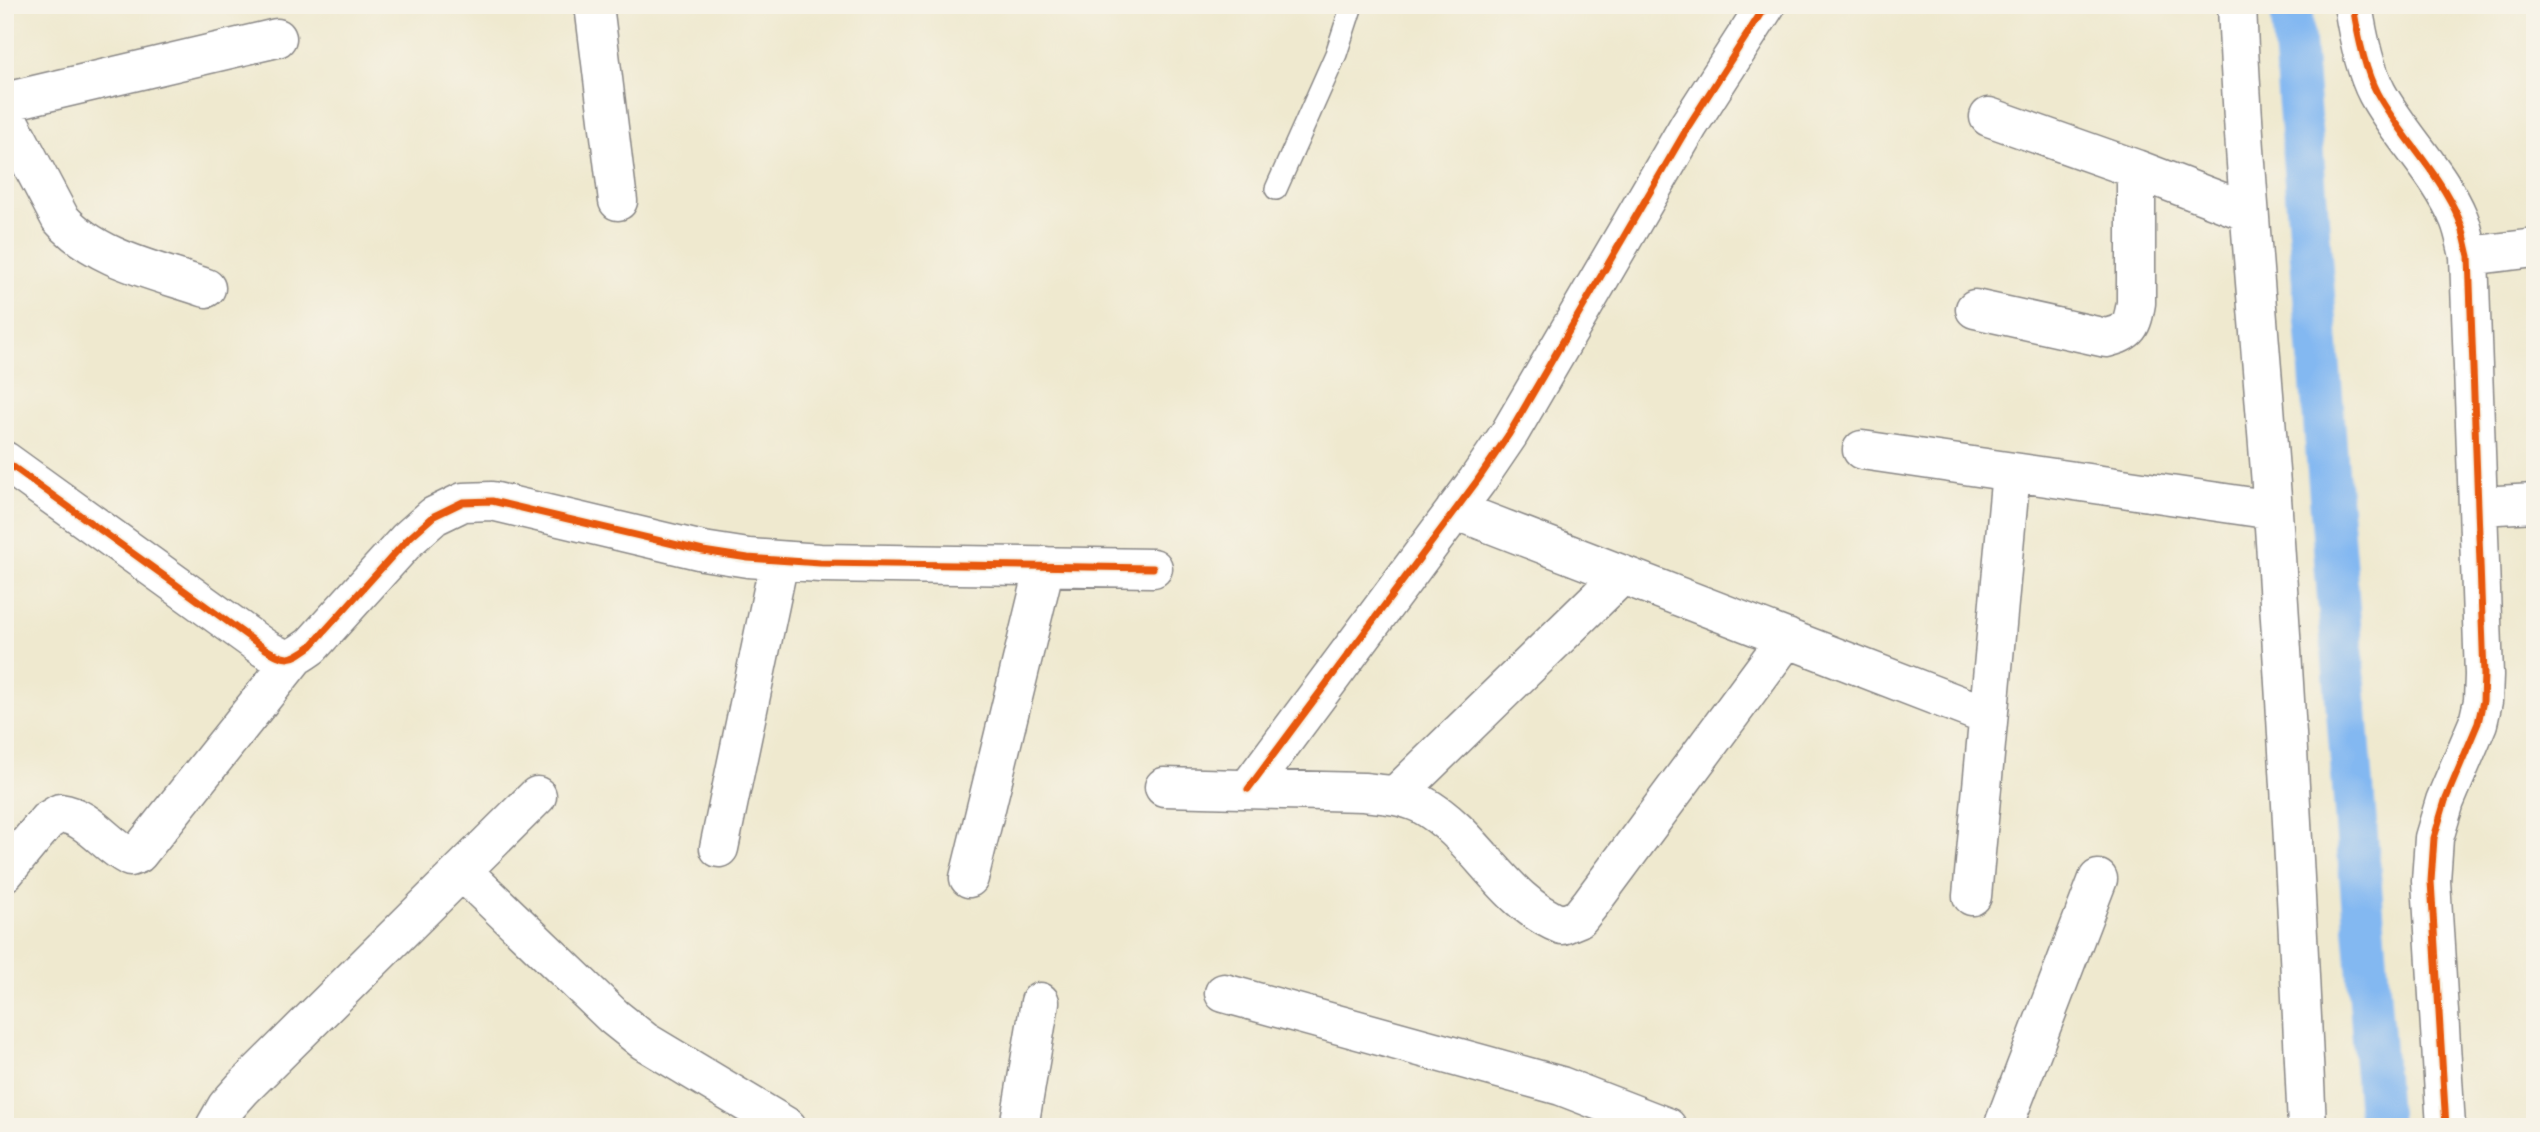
<svg xmlns="http://www.w3.org/2000/svg" width="2540" height="1132" font-family="Mynerve,sans-serif">
	<style>
		.lines { fill: none; stroke-linecap: round; stroke-linejoin: round }
		.canal { stroke: #83b8f1; stroke-width: 42 }
		.lane-casing { stroke: #888685; stroke-width: 24 }
		.street-casing { stroke: #888685; stroke-width: 41 }
		.lane { stroke: #fff; stroke-width: 21 }
		.street { stroke: #fff; stroke-width: 38 }
		.cycleway-casing { stroke: #f7f3e8; stroke-width: 11 }
		.cycleway { stroke: #e8590c; stroke-width: 7 }
	</style>
	<rect width="100%" height="100%" fill="#f7f3e8"/>
	<filter id="ink" filterUnits="userSpaceOnUse"><feTurbulence type="fractalNoise" baseFrequency=".0143" numOctaves="2"/><feDisplacementMap in="SourceGraphic" scale="14" xChannelSelector="R" yChannelSelector="G"/><feConvolveMatrix kernelMatrix="1 2 1 2 8 2 1 2 1" color-interpolation-filters="sRGB"/></filter>
	<filter id="wash" filterUnits="userSpaceOnUse"><feTurbulence type="fractalNoise" baseFrequency=".00686" numOctaves="4" result="noise"/><feDisplacementMap in="SourceGraphic" scale="28" xChannelSelector="R" yChannelSelector="G"/><feGaussianBlur stdDeviation="1.57" result="paint"/><feColorMatrix in="noise" values="0 0 0 0 0 0 0 0 0 0 0 0 0 0 0 0 0 1.4 0 .05"/><feComposite in="paint" operator="in"/></filter>
	<g filter="url(#wash)">
		<rect width="100%" height="100%" fill="#efe9cf"/>
		<g class="lines">
			<path class="canal" d="M 2291,5 L 2380,1127"/>
		</g>
	</g>
	<g filter="url(#ink)">
		<g class="lines">
			<g class="lane-casing">
				<path id="lane" d="M 1276,189 L 1336,54 L 1352,5"/>
			</g>
			<g class="street-casing">
				<path id="street" d="M 594,5 L 618,201
					M 2237,5 C 2244,175 2261,343 2273,512 C 2287,717 2298,922 2307,1127
					M 2353,5 C 2357,31 2365,70 2377,93 C 2401,137 2440,173 2459,219 C 2464,231 2466,244 2469,256 L 2484,675 L 2483,701 L 2478,723 L 2445,801 L 2434,838 L 2431,881 L 2446,1127
					M 5,102 L 277,38
					M 5,114 L 60,218 C 95,259 157,271 206,288
					M 1989,117 L 2136,169 L 2248,212
					M 2469,256 L 2535,248
					M 1975,309 L 2106,338 C 2130,332 2132,326 2136,303 L 2136,169
					M 1862,450 L 2273,510
					M 5,461 L 264,648 C 287,662 290,661 311,646 L 407,540 L 434,516 L 463,502 L 492,501 L 703,551 L 748,558 L 820,563 L 1153,568
					M 2479,506 L 2535,503
					M 1455,510 L 1988,716
					M 1164,787 L 1363,792 C 1382,794 1403,795 1421,804 C 1477,834 1502,902 1562,925 L 1579,918 L 1591,903 L 1787,638
					M 1248,789 L 1477,481 L 1509,434 L 1689,125 L 1766,5
					M 1395,796 L 1622,575
					M 719,848 L 779,561
					M 462,871 L 614,1017 L 644,1041 L 787,1127
					M 5,872 L 47,821 L 60,813 C 90,817 104,844 130,857 L 138,854 L 294,658
					M 969,878 L 1045,566
					M 1972,896 L 2011,472
					M 1224,993 L 1561,1086 L 1667,1127
					M 215,1127 L 227,1106 L 243,1088 L 537,796
					M 1019,1127 L 1040,1002
					M 2003,1127 L 2098,879"/>
			</g>
			<use href="#lane" class="lane"/>
			<use href="#street" class="street"/>
			<g class="cycleway-casing">
				<path id="cycleway" d="M 2353,5 C 2357,31 2365,70 2377,93 C 2401,137 2440,173 2459,219 C 2464,231 2466,244 2469,256 L 2484,675 L 2483,701 L 2478,723 L 2445,801 L 2434,838 L 2431,881 L 2446,1127
					M 5,461 L 264,648 C 287,662 290,661 311,646 L 407,540 L 434,516 L 463,502 L 492,501 L 703,551 L 748,558 L 820,563 L 1153,568
					M 1248,789 L 1477,481 L 1509,434 L 1689,125 L 1766,5"/>
			</g>
			<use href="#cycleway" class="cycleway"/>
		</g>
	</g>
	<rect width="2540" height="1132" fill="none" stroke="#f7f3e8" stroke-width="28"/>
</svg>
